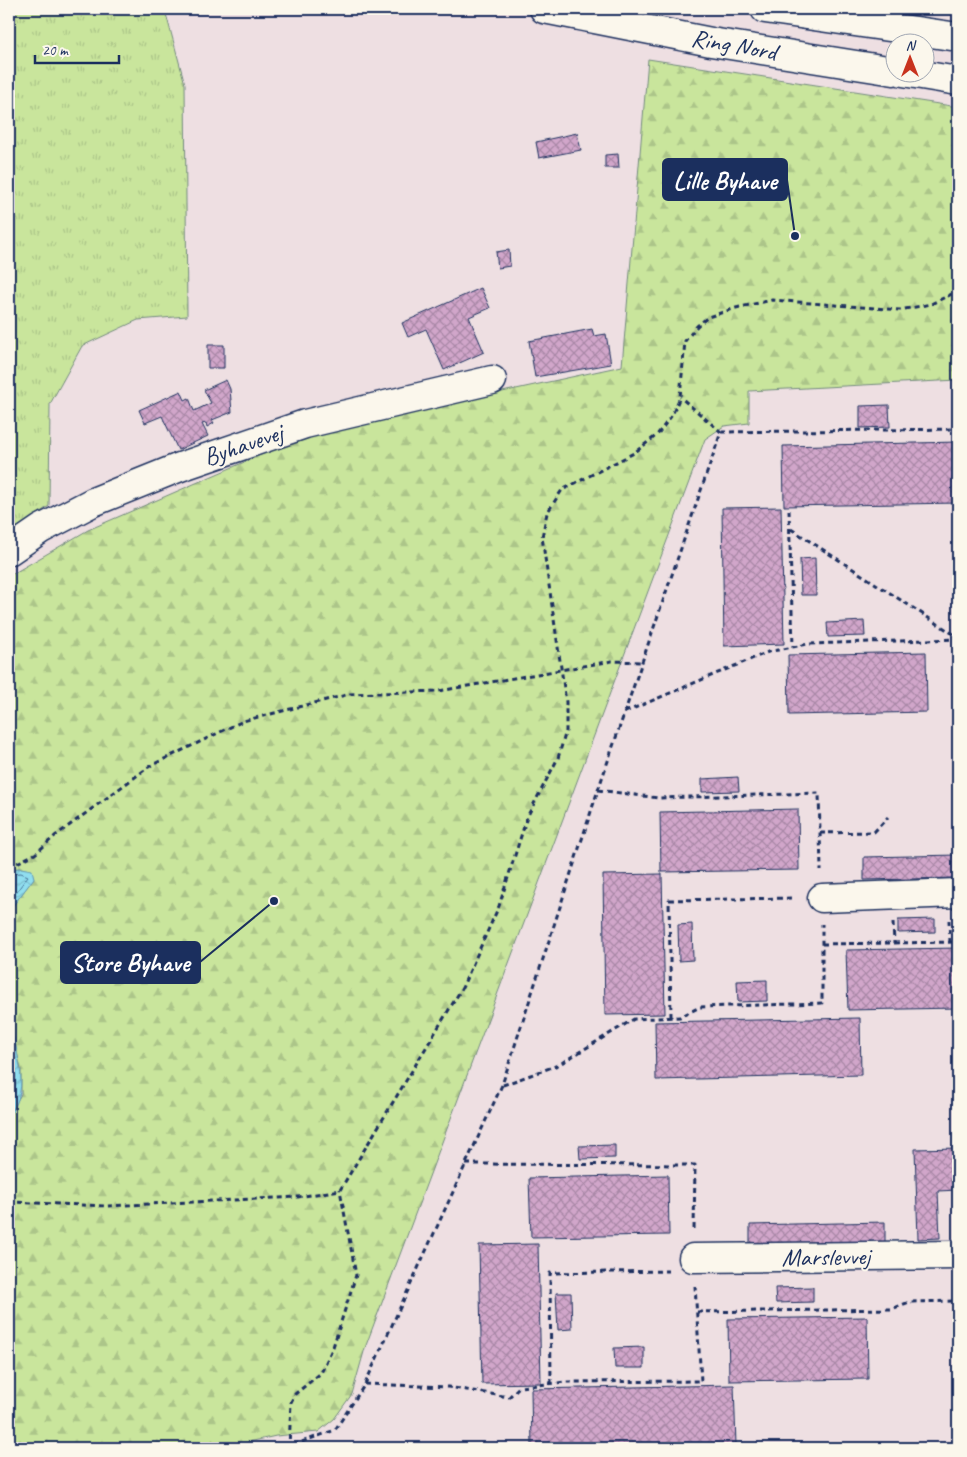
<svg xmlns="http://www.w3.org/2000/svg" width="967" height="1457" font-family="Caveat,sans-serif">
	<style>
		.grass { fill: url(#grass-tufts); stroke: #728a7d }
		.forest { fill: url(#forest-firs); stroke: #728a7d }
		.water { fill: url(#water-waves); stroke: #6198b5 }
		.lines { fill: none; stroke-linecap: round; stroke-linejoin: round }
		.shore { stroke: #4a7598; stroke-width: 1 }
		.building { fill: url(#building-cross-hatch); stroke: #1b2f5e }
		.street-casing { stroke: #1b2f5e; stroke-width: 31 }
		.secondary-casing { stroke: #1b2f5e; stroke-width: 31 }
		.path { stroke: #1b2f5e; stroke-width: 3; stroke-dasharray: 5 4; stroke-linecap: butt }
		.street { stroke: #fbf7ec; stroke-width: 28 }
		.secondary { stroke: #fbf7ec; stroke-width: 28 }
		.labels { text-anchor: middle; dominant-baseline: central; stroke-width: 4; stroke-linejoin: round; paint-order: stroke }
		.street-label { font-size: 25px; fill: #1b2f5e; stroke: #fbf7ec }
		.leader { fill: none; stroke: #1b2f5e; stroke-width: 2 }
		.callout-dot { fill: #1b2f5e; stroke: #fbf7ec; stroke-width: 2 }
		.callout { fill: #1b2f5e; stroke: #1b2f5e; stroke-width: 2 }
		.callout-label { font-size: 26px; text-anchor: middle; font-weight: bold; fill: #fff }
	</style>
	<defs>
		<pattern id="grass-tufts" width="24" height="20" patternUnits="userSpaceOnUse" patternTransform="scale(1.25)"><rect width="24" height="20" fill="#c9e59c"/><path d="M3 7l-1-3M5 7V3M7 7l1-3M15 17l-1-3M17 17v-4M19 17l1-3" fill="none" stroke="#acc589"/></pattern>
		<pattern id="forest-firs" width="22" height="20" patternUnits="userSpaceOnUse" patternTransform="scale(1.25)"><rect width="22" height="20" fill="#c9e59c"/><path d="M5 1l3.5 6h-7zM16 11l3.5 6h-7z" fill="#acc589"/></pattern>
		<pattern id="water-waves" width="16" height="10" patternUnits="userSpaceOnUse" patternTransform="scale(1.25)"><rect width="16" height="10" fill="#90deef"/><path d="M0 5q4-4 8 0t8 0" fill="none" stroke="#7cbfcf"/></pattern>
		<pattern id="building-cross-hatch" width="8" height="8" patternUnits="userSpaceOnUse" patternTransform="scale(1.25)"><rect width="8" height="8" fill="#d1a6ca"/><path d="M0 0l8 8M0 8l8-8" fill="none" stroke="#a988a7"/></pattern>
	</defs>
	<rect width="100%" height="100%" fill="#eedfe2"/>
	<filter id="ink" filterUnits="userSpaceOnUse"><feTurbulence type="fractalNoise" baseFrequency=".02" numOctaves="2"/><feDisplacementMap in="SourceGraphic" scale="10" xChannelSelector="R" yChannelSelector="G"/><feConvolveMatrix kernelMatrix="1 2 1 2 8 2 1 2 1" color-interpolation-filters="sRGB"/></filter>
	<g filter="url(#ink)">
		<path class="grass" d="M 9,9 L 135,9 L 166,14 L 185,84 L 187,316 L 138,320 L 82,346 L 50,404 L 49,506 L 9,534 Z"/>
		<path class="forest" d="M 648,59 L 958,107 L 958,380 L 749,391 L 749,423 L 724,426 L 705,439 L 365,1348 L 352,1394 L 334,1419 L 318,1432 L 276,1436 L 221,1448 L 9,1448 L 9,1116 L 21,1094 L 21,1070 L 9,1016 L 9,911 L 34,878 L 21,868 L 9,869 L 9,576 L 88,530 L 309,434 L 622,366 Z"/>
		<path class="water" d="M 21,868 L 32,870 L 34,878 L 9,911 L 9,869 Z
			M 9,1016 C 14,1049 33,1086 9,1116 Z"/>
		<g class="lines">
			<path class="shore" d="M 9,874 L 21,873 L 28,876 L 9,902
				M 9,1041 C 14,1066 20,1083 9,1107"/>
		</g>
		<path class="building" d="M 577,133 L 581,150 L 539,158 L 536,142 Z
			M 618,154 L 619,168 L 605,168 L 605,155 Z
			M 509,250 L 510,266 L 498,268 L 496,252 Z
			M 481,288 L 490,308 L 469,317 L 484,352 L 444,370 L 426,329 L 408,337 L 402,323 Z
			M 592,329 L 594,336 L 606,334 L 611,364 L 535,377 L 529,341 Z
			M 208,345 L 224,345 L 224,368 L 208,368 Z
			M 226,380 L 230,389 L 232,412 L 212,420 L 214,423 L 207,427 L 206,423 L 202,424 L 208,436 L 178,450 L 162,416 L 145,423 L 139,410 L 181,391 L 185,400 L 189,398 L 194,411 L 211,403 L 204,390 Z
			M 889,405 L 890,427 L 860,428 L 860,406 Z
			M 958,442 L 958,503 L 784,506 L 783,446 Z
			M 781,507 L 784,644 L 724,646 L 722,508 Z
			M 815,558 L 816,595 L 801,595 L 800,559 Z
			M 864,621 L 865,636 L 828,637 L 827,623 Z
			M 926,652 L 927,712 L 789,715 L 788,655 Z
			M 738,777 L 739,791 L 702,792 L 702,779 Z
			M 798,809 L 799,870 L 661,872 L 660,812 Z
			M 958,855 L 958,878 L 864,880 L 864,857 Z
			M 662,874 L 665,1014 L 605,1015 L 603,875 Z
			M 935,919 L 935,932 L 898,933 L 898,920 Z
			M 692,924 L 693,960 L 679,961 L 678,925 Z
			M 958,948 L 958,1008 L 848,1010 L 846,950 Z
			M 767,980 L 767,1001 L 738,1002 L 737,981 Z
			M 860,1018 L 861,1075 L 656,1080 L 655,1022 Z
			M 615,1145 L 615,1158 L 580,1159 L 579,1146 Z
			M 958,1148 L 958,1190 L 938,1191 L 940,1238 L 918,1239 L 915,1149 Z
			M 668,1175 L 669,1235 L 531,1237 L 529,1178 Z
			M 885,1222 L 885,1245 L 750,1248 L 750,1225 Z
			M 538,1244 L 541,1383 L 482,1384 L 479,1245 Z
			M 813,1287 L 813,1302 L 776,1303 L 775,1288 Z
			M 556,1293 L 571,1293 L 572,1329 L 558,1330 Z
			M 867,1317 L 868,1379 L 729,1381 L 728,1319 Z
			M 644,1347 L 644,1368 L 615,1368 L 614,1348 Z
			M 734,1385 L 736,1445 L 532,1448 L 531,1389 Z"/>
		<g class="lines">
			<g class="street-casing">
				<path id="street" d="M 9,551 L 41,529 L 93,502 L 180,467 L 305,424 L 492,380
					M 822,898 L 958,893
					M 693,1258 L 958,1255"/>
			</g>
			<g class="secondary-casing">
				<path id="secondary" d="M 544,9 L 711,42 L 894,71
					M 765,9 L 958,37
					M 903,72 L 958,81"/>
			</g>
			<path class="path" d="M 721,432 L 958,429
				M 789,510 L 793,647
				M 791,529 L 958,637
				M 625,712 L 768,652 L 808,644 L 958,639
				M 598,790 L 658,798 L 819,793 L 821,870
				M 820,833 L 874,832 L 888,817
				M 9,867 L 35,854 L 55,836 L 150,766 L 243,721 L 350,694 L 439,691 L 612,661 L 642,662
				M 949,920 L 950,942
				M 893,923 L 894,943
				M 822,944 L 958,942
				M 671,1017 L 669,900 L 794,898
				M 503,1085 L 558,1065 L 634,1019 L 680,1017 L 700,1007 L 822,1003 L 822,924
				M 466,1164 L 695,1165 L 694,1230
				M 9,1202 L 107,1206 L 298,1197 L 340,1190
				M 697,1312 L 892,1309 L 909,1302 L 958,1301
				M 365,1384 L 448,1387 L 509,1397 L 519,1387 L 566,1382 L 701,1381 L 695,1286
				M 551,1384 L 550,1273 L 668,1271
				M 285,1448 L 335,1430 L 365,1384 L 502,1085 L 598,790 L 721,432 L 680,397
				M 289,1448 L 291,1402 L 295,1394 L 321,1373 L 333,1347 L 356,1275 L 340,1190 L 462,988 L 499,906 L 527,817 L 558,758 L 566,731 L 566,702 L 542,537 L 547,513 L 562,490 L 634,453 L 657,435 L 672,415 L 680,397 L 685,341 L 697,326 L 708,317 L 736,308 L 772,300 L 900,310 L 931,304 L 958,291"/>
			<use href="#street" class="street"/>
			<use href="#secondary" class="secondary"/>
		</g>
	</g>
	<g class="labels">
		<g class="street-label">
			<text transform="translate(734 45) rotate(10)">Ring Nord</text>
			<text transform="translate(243 445) rotate(-19)">Byhavevej</text>
			<text transform="translate(826 1257) rotate(-1)">Marslevvej</text>
		</g>
	</g>
	<path class="leader" d="M795 236L787 180M274 901L200 962"/>
	<g class="callout-dot">
		<circle cx="795" cy="236" r="5"/>
		<circle cx="274" cy="901" r="5"/>
	</g>
	<g class="callout">
		<rect x="663" y="159" width="124" height="41" rx="5"/>
		<rect x="61" y="942" width="139" height="41" rx="5"/>
	</g>
	<g class="callout-label">
		<text x="725" y="189">Lille Byhave</text>
		<text x="130" y="971">Store Byhave</text>
	</g>
	<rect width="967" height="1457" fill="none" stroke="#fbf7ec" stroke-width="30"/>
	<rect x="15" y="15" width="937" height="1427" fill="none" stroke="#1b2f5e" stroke-width="2" filter="url(#ink)"/>
	<g transform="translate(910 58)"><circle r="24" fill="#fbf7ec" stroke="#a1a7b3"/>
	<path d="M0-4L9 19L0 12L-9 19Z" fill="#c8321e"/>
	<text y="-8" font-size="14" font-weight="bold" text-anchor="middle" fill="#1b2f5e">N</text>
	</g>
	<path d="M35 55v8h84v-8" fill="none" stroke="#1b2f5e" stroke-width="2.5"/>
	<text x="42" y="55" font-size="15" fill="#1b2f5e" stroke="#fbf7ec" stroke-width="4" paint-order="stroke">20 m</text>
</svg>
